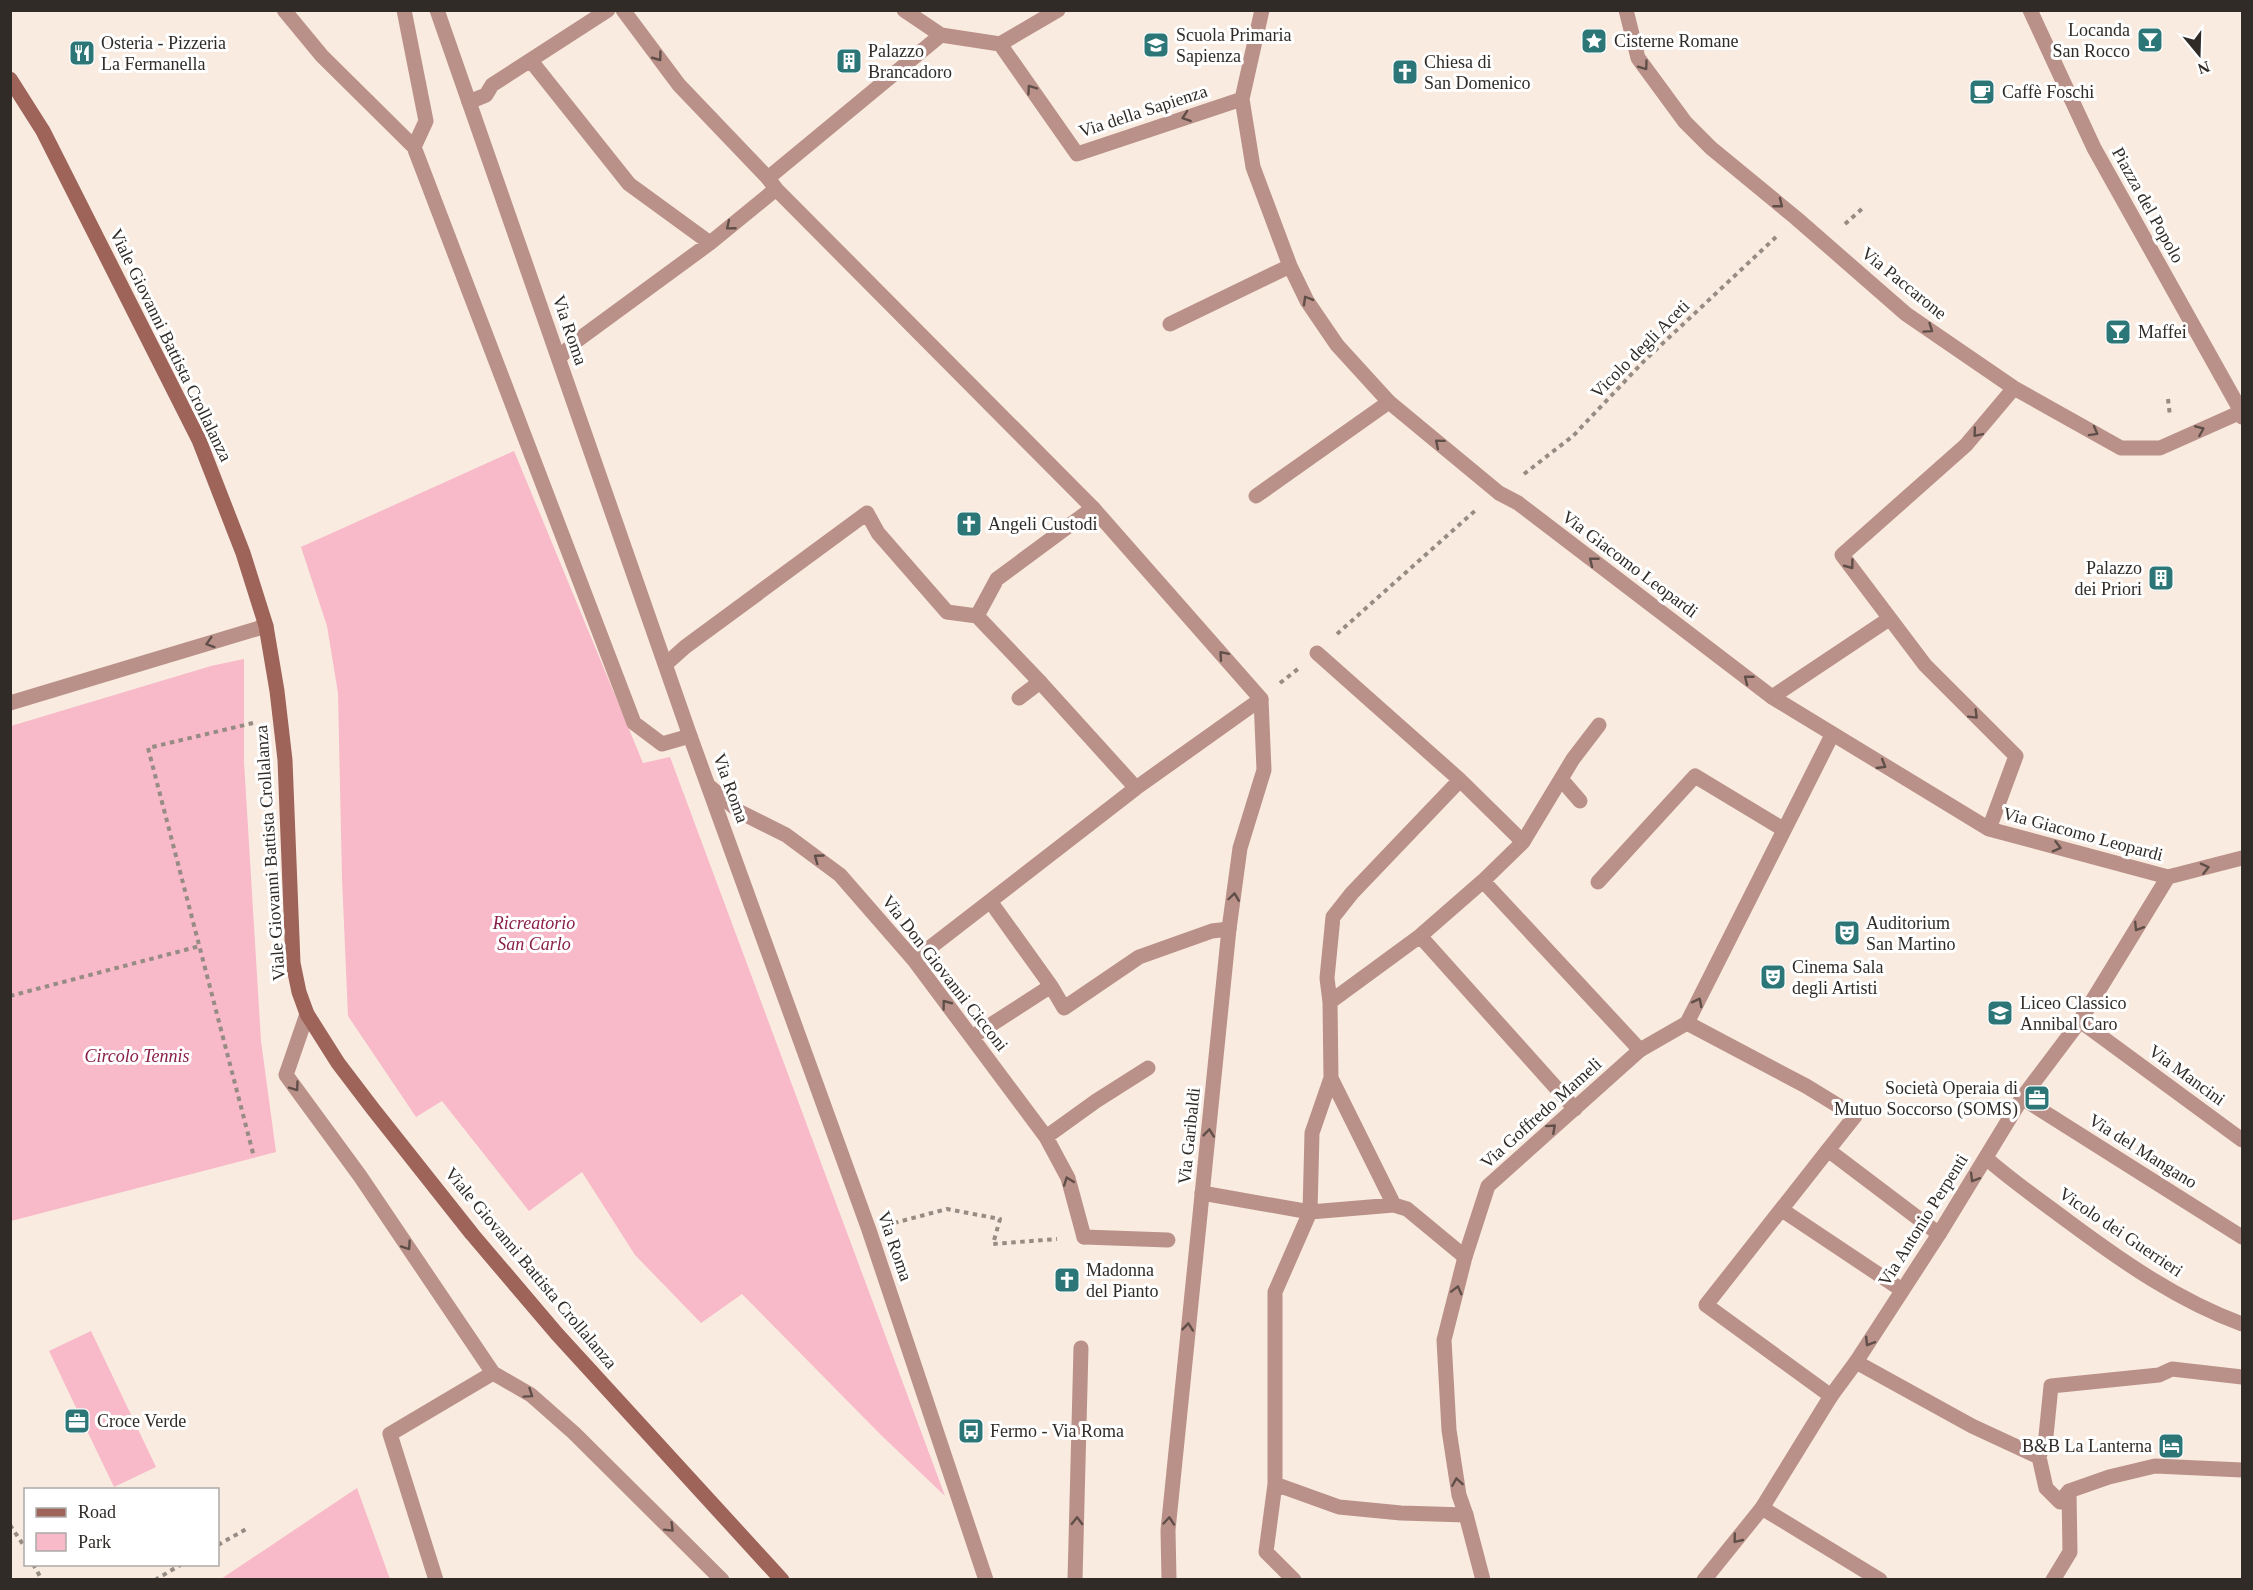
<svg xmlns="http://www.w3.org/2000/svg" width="2253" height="1590" font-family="Georgia,serif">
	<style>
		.green { fill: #f8b9c8 }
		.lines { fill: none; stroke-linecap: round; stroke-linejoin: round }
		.path { stroke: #968c84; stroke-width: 4; stroke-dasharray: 4.5 4.5; stroke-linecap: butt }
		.lane { stroke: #ba9189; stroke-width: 15 }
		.street { stroke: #ba9189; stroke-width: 15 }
		.secondary { stroke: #9e645a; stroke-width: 15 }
		.oneway { stroke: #604f49 }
		.labels { text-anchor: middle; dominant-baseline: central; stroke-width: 6; stroke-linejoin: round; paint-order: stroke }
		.poi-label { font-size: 18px; fill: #302b27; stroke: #fff; text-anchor: start }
		.street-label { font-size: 18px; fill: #302b27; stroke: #fff }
		.park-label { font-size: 18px; font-style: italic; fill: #8a1f47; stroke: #fff }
	</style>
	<rect width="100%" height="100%" fill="#f9ebe0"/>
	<path class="green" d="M 514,451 L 643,763 L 670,757 L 945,1496 L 880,1434 L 742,1294 L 701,1323 L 635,1255 L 582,1172 L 529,1211 L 442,1101 L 416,1117 L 348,1016 L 342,878 L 338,693 L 327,626 L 301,547 Z
		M 244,659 L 244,762 L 261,1041 L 276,1152 L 11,1221 L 11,726 L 211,666 Z
		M 91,1331 L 156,1467 L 114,1487 L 49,1351 Z
		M 357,1488 L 390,1579 L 221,1579 Z"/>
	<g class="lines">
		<path class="path" d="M 1845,224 L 1864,207
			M 2168,399 L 2170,416
			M 1524,474 L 1573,436 L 1645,360 L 1776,237
			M 1337,634 L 1477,509
			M 1280,683 L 1298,669
			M 253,723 L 148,748 L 254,1157
			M 10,996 L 200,946
			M 894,1223 L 947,1209 L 1000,1219 L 993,1244 L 1057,1239
			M 10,1525 L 26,1549
			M 218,1545 L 248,1528
			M 33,1564 L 42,1580
			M 155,1580 L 182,1564"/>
		<path class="lane" d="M 284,10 L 322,56 L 414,147 L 634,723 L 662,744 L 690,736
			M 404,10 L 426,121 L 414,147
			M 531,61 L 629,184 L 710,243
			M 469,102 L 486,95 L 492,85 L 608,10
			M 768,178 L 941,35
			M 559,358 L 575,342 L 710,243 L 776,189
			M 1256,496 L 1389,402
			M 1093,508 L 997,579 L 977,616 L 1040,682 L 1136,788
			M 666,664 L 685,647 L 867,513 L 878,533 L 947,612 L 977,616
			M 1772,697 L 1889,619
			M 1561,779 L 1580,801
			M 1460,780 L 1523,842
			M 710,787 L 740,812 L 786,835 L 840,875 L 914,960 L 1046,1137 L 1068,1178 L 1084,1237
			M 1483,881 L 1640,1050
			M 1598,882 L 1695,776 L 1783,829
			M 990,901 L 1051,986
			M 1420,936 L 1575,1109
			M 914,960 L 1136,788 L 1261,699
			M 1330,1002 L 1420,936 L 1483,881 L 1523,842 L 1573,759 L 1599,725
			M 307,1014 L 286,1075 L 360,1176 L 493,1373 L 531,1395 L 574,1433 L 722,1580
			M 2080,1021 L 2242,1140
			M 1687,1023 L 1806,1086 L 1855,1116 L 1828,1150 L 1939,1234
			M 972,1037 L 1051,986 L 1064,1008 L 1139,957 L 1212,931 L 1229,929
			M 1331,1078 L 1394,1205
			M 2022,1098 L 2242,1237
			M 1046,1137 L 1096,1101 L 1148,1068
			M 1828,1150 L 1706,1305 L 1831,1396
			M 1986,1158 C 2012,1181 2041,1201 2069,1222 C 2123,1262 2179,1301 2242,1324
			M 1202,1193 L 1310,1212 L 1312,1133 L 1331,1078 L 1330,1002 L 1327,978 L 1333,917 L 1352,893 L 1460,780 L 1317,653
			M 1782,1210 L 1902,1290
			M 1856,1362 L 1972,1426 L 2039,1457 L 2046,1488 L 2060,1502 L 2069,1491
			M 2039,1457 L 2046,1436 L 2051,1386 L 2159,1375 L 2172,1369 L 2242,1377
			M 1275,1484 L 1339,1507 L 1401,1513 L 1466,1515
			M 1762,1508 L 1880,1580
			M 1075,1580 L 1081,1348
			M 1294,1580 L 1266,1552 L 1275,1484 L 1275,1292 L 1310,1212 L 1394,1205 L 1407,1209 L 1465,1257
			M 2053,1580 L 2070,1552 L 2069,1491 L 2109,1477 L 2155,1466 L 2242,1470"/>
		<path class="street" d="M 437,10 L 690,736 L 869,1230 L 986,1580
			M 623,10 L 679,85 L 768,178 L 776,189 L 1093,508 L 1261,699 L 1264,770 L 1240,848 L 1229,929 L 1168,1530 L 1169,1580
			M 904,10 L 941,35 L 1000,44 L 1077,154 L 1242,99
			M 1262,10 L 1242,99 L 1253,167 L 1290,266 L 1307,301 L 1337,345 L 1389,402 L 1499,493 L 1518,503 L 1772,697 L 1989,829 L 2168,877 L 2242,858
			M 1626,10 L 1638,58 L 1685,122 L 1711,148 L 1796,218 L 1906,314 L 2014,388 L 2121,448 L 2160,448 L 2241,412 L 2242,417
			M 2030,10 L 2094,148 L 2242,413
			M 1000,44 L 1058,10
			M 1170,324 L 1290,266
			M 1019,698 L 1040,682
			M 10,703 L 266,626
			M 1989,829 L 2016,756 L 1925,665 L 1842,555 L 1966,445 L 2014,388
			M 1084,1237 L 1168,1240
			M 436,1580 L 390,1434 L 493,1373
			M 1483,1580 L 1466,1515 L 1459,1495 L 1449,1430 L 1444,1340 L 1465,1257 L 1488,1186 L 1640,1050 L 1687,1023 L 1832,735
			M 1704,1580 L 1762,1508 L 1831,1396 L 1856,1362 L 1939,1234 L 2022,1098 L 2080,1021 L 2168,877"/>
		<path class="secondary" d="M 10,79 L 43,131 L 199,440 L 243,553 L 266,626 L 277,691 L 285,760 L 293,963 L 299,992 L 307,1014 L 338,1063 L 373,1109 L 472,1234 L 557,1334 L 782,1580"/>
	</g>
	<defs><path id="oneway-chevron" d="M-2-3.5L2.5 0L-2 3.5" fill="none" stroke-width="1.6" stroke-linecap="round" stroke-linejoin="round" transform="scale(1.5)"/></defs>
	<g class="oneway">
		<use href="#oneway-chevron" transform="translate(658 57) rotate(53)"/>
		<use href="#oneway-chevron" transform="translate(1644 66) rotate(54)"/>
		<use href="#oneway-chevron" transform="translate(1031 89) rotate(-125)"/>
		<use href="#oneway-chevron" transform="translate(1186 117) rotate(161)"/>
		<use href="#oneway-chevron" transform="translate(1779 204) rotate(39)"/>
		<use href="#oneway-chevron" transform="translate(730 226) rotate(141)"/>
		<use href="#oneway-chevron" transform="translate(1307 300) rotate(-120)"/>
		<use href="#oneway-chevron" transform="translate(1929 329) rotate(34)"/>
		<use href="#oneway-chevron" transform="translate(2200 430) rotate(-23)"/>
		<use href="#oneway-chevron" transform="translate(2094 432) rotate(29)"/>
		<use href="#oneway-chevron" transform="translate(1977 433) rotate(130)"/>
		<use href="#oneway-chevron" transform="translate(1439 443) rotate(-140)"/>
		<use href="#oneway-chevron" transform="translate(1593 561) rotate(-142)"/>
		<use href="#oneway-chevron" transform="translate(1850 565) rotate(53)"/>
		<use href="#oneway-chevron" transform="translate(210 643) rotate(163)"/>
		<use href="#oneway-chevron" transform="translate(1223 655) rotate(-131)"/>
		<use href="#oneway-chevron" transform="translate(1748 679) rotate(-142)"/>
		<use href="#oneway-chevron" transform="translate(1974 715) rotate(45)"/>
		<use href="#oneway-chevron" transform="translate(1882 765) rotate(31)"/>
		<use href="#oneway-chevron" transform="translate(2057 847) rotate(15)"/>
		<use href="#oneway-chevron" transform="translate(818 858) rotate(-144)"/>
		<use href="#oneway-chevron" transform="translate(2205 868) rotate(-14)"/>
		<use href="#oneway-chevron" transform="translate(1234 897) rotate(-82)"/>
		<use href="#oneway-chevron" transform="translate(2138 927) rotate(122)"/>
		<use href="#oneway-chevron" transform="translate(1698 1002) rotate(-63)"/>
		<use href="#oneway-chevron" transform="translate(946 1004) rotate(-127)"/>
		<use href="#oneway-chevron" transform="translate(295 1087) rotate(54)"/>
		<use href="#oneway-chevron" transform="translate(1552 1128) rotate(-42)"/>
		<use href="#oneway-chevron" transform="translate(1209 1133) rotate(-84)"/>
		<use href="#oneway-chevron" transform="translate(1974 1178) rotate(121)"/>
		<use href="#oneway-chevron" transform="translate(1068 1181) rotate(-110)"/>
		<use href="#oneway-chevron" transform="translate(407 1246) rotate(56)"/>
		<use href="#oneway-chevron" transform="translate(1457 1290) rotate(-76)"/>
		<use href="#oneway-chevron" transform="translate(1188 1327) rotate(-84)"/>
		<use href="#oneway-chevron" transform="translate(1869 1342) rotate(122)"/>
		<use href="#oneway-chevron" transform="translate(529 1394) rotate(34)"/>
		<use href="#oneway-chevron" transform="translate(1457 1482) rotate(-99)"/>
		<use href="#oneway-chevron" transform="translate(1077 1521) rotate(-89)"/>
		<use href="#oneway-chevron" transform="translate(1169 1521) rotate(-85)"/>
		<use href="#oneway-chevron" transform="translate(670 1528) rotate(45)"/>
		<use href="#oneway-chevron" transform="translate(1737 1539) rotate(129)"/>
	</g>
	<defs>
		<g id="bar-square" transform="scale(1.35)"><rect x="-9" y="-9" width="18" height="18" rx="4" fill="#2c7677" stroke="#fff"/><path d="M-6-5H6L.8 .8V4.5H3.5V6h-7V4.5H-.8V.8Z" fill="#fff"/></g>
		<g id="sight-square" transform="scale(1.35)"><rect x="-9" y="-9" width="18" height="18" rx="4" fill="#2c7677" stroke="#fff"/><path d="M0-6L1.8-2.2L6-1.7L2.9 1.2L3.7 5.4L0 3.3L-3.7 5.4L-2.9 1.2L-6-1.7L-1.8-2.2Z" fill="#fff"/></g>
		<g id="school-square" transform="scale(1.35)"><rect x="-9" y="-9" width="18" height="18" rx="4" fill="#2c7677" stroke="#fff"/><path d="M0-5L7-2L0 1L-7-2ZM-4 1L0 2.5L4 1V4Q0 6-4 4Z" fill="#fff"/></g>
		<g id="restaurant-square" transform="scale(1.35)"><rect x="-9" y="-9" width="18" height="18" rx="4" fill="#2c7677" stroke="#fff"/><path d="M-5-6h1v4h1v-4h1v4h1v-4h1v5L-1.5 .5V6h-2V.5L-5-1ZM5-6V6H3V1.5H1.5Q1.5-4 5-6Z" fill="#fff"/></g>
		<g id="building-square" transform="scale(1.35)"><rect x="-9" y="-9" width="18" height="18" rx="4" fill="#2c7677" stroke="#fff"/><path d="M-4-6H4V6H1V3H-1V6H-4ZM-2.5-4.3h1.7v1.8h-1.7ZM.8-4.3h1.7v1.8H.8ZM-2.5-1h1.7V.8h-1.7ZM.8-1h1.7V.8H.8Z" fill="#fff"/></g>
		<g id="church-square" transform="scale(1.35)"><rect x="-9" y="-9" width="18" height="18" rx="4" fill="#2c7677" stroke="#fff"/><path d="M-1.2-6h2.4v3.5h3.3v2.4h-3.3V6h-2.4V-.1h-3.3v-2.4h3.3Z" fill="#fff"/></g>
		<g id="cafe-square" transform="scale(1.35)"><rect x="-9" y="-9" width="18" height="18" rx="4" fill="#2c7677" stroke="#fff"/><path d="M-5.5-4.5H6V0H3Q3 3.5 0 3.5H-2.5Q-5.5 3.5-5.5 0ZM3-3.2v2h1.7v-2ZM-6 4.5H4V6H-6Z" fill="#fff"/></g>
		<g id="theatre-square" transform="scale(1.35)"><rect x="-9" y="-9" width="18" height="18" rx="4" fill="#2c7677" stroke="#fff"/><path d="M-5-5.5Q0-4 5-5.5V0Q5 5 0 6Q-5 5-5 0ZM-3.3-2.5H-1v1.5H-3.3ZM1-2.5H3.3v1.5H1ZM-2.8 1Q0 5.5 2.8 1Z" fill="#fff"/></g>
		<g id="office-square" transform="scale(1.35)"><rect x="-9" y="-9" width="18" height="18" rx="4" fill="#2c7677" stroke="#fff"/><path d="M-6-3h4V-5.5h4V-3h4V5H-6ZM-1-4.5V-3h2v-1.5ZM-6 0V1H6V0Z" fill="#fff"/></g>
		<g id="bus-square" transform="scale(1.35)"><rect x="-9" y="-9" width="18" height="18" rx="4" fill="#2c7677" stroke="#fff"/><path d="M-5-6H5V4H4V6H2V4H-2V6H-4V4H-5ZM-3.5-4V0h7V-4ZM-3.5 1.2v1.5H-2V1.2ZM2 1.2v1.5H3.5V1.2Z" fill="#fff"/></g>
		<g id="hotel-square" transform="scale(1.35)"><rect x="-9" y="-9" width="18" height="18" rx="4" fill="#2c7677" stroke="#fff"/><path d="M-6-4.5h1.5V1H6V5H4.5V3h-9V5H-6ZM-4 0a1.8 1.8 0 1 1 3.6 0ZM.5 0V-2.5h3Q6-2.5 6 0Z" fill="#fff"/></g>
	</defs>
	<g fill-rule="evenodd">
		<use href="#bar-square" x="2150" y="40"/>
		<use href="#sight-square" x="1594" y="41"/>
		<use href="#school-square" x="1156" y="45"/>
		<use href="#restaurant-square" x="82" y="53"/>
		<use href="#building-square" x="849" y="61"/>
		<use href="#church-square" x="1405" y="72"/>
		<use href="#cafe-square" x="1982" y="92"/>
		<use href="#bar-square" x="2118" y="332"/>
		<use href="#church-square" x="969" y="524"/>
		<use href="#building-square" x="2161" y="578"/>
		<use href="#theatre-square" x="1847" y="933"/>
		<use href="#theatre-square" x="1773" y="977"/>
		<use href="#school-square" x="2000" y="1013"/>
		<use href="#office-square" x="2037" y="1098"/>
		<use href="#church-square" x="1067" y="1280"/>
		<use href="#office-square" x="77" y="1421"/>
		<use href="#bus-square" x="971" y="1431"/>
		<use href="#hotel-square" x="2171" y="1446"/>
	</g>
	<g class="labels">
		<g class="poi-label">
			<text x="2130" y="30" text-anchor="end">Locanda<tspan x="2130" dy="21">San Rocco</tspan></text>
			<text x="1176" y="35">Scuola Primaria<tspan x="1176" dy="21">Sapienza</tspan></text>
			<text x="1614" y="41">Cisterne Romane</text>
			<text x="101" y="43">Osteria - Pizzeria<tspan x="101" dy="21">La Fermanella</tspan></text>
			<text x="868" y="51">Palazzo<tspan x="868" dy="21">Brancadoro</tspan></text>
			<text x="1424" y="62">Chiesa di<tspan x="1424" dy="21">San Domenico</tspan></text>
			<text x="2002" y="92">Caffè Foschi</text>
			<text x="2138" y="332">Maffei</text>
			<text x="988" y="524">Angeli Custodi</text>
			<text x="2142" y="568" text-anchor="end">Palazzo<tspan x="2142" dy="21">dei Priori</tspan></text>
			<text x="1866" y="923">Auditorium<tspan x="1866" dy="21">San Martino</tspan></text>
			<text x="1792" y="967">Cinema Sala<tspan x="1792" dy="21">degli Artisti</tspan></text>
			<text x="2020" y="1003">Liceo Classico<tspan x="2020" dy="21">Annibal Caro</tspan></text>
			<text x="2018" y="1088" text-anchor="end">Società Operaia di<tspan x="2018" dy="21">Mutuo Soccorso (SOMS)</tspan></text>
			<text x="1086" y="1270">Madonna<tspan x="1086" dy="21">del Pianto</tspan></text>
			<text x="97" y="1421">Croce Verde</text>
			<text x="990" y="1431">Fermo - Via Roma</text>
			<text x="2152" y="1446" text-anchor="end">B&amp;B La Lanterna</text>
		</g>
		<g class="street-label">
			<text transform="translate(1143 111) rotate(-18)">Via della Sapienza</text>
			<text transform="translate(2148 205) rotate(61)">Piazza del Popolo</text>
			<text transform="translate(1904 283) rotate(39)">Via Paccarone</text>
			<text transform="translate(570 330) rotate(71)">Via Roma</text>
			<text transform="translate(171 345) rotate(64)">Viale Giovanni Battista Crollalanza</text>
			<text transform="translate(1640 349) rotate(-45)">Vicolo degli Aceti</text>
			<text transform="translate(1630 564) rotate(37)">Via Giacomo Leopardi</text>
			<text transform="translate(731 788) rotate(70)">Via Roma</text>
			<text transform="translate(2083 834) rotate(15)">Via Giacomo Leopardi</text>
			<text transform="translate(270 853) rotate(-94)">Viale Giovanni Battista Crollalanza</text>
			<text transform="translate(945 973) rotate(52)">Via Don Giovanni Cicconi</text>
			<text transform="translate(2187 1075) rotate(36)">Via Mancini</text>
			<text transform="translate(1541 1113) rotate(-42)">Via Goffredo Mameli</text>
			<text transform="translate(1189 1136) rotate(-84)">Via Garibaldi</text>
			<text transform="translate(2143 1151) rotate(32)">Via del Mangano</text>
			<text transform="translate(1923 1220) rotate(-58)">Via Antonio Perpenti</text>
			<text transform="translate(2121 1232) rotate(34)">Vicolo dei Guerrieri</text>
			<text transform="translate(895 1246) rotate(71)">Via Roma</text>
			<text transform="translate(531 1268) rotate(50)">Viale Giovanni Battista Crollalanza</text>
		</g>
		<g class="park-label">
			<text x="534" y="923">Ricreatorio<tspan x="534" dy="21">San Carlo</tspan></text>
			<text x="137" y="1056">Circolo Tennis</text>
		</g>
	</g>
	<rect width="2253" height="1590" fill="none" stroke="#302b27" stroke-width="24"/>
	<rect x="24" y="1488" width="195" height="78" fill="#ffffff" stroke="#acaaa9" stroke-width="1.5"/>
	<rect x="36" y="1508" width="30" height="9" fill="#9e645a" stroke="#acaaa9" stroke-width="1.5"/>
	<text x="78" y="1518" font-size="18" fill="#302b27">Road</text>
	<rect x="36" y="1533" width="30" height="18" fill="#f8b9c8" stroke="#acaaa9" stroke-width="1.5"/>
	<text x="78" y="1548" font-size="18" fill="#302b27">Park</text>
	<g transform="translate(2199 54) rotate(161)" stroke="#ffffff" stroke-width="4.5" paint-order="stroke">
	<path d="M0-4.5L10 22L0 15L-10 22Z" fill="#302b27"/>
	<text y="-9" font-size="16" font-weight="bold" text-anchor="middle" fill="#302b27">N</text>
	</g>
</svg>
